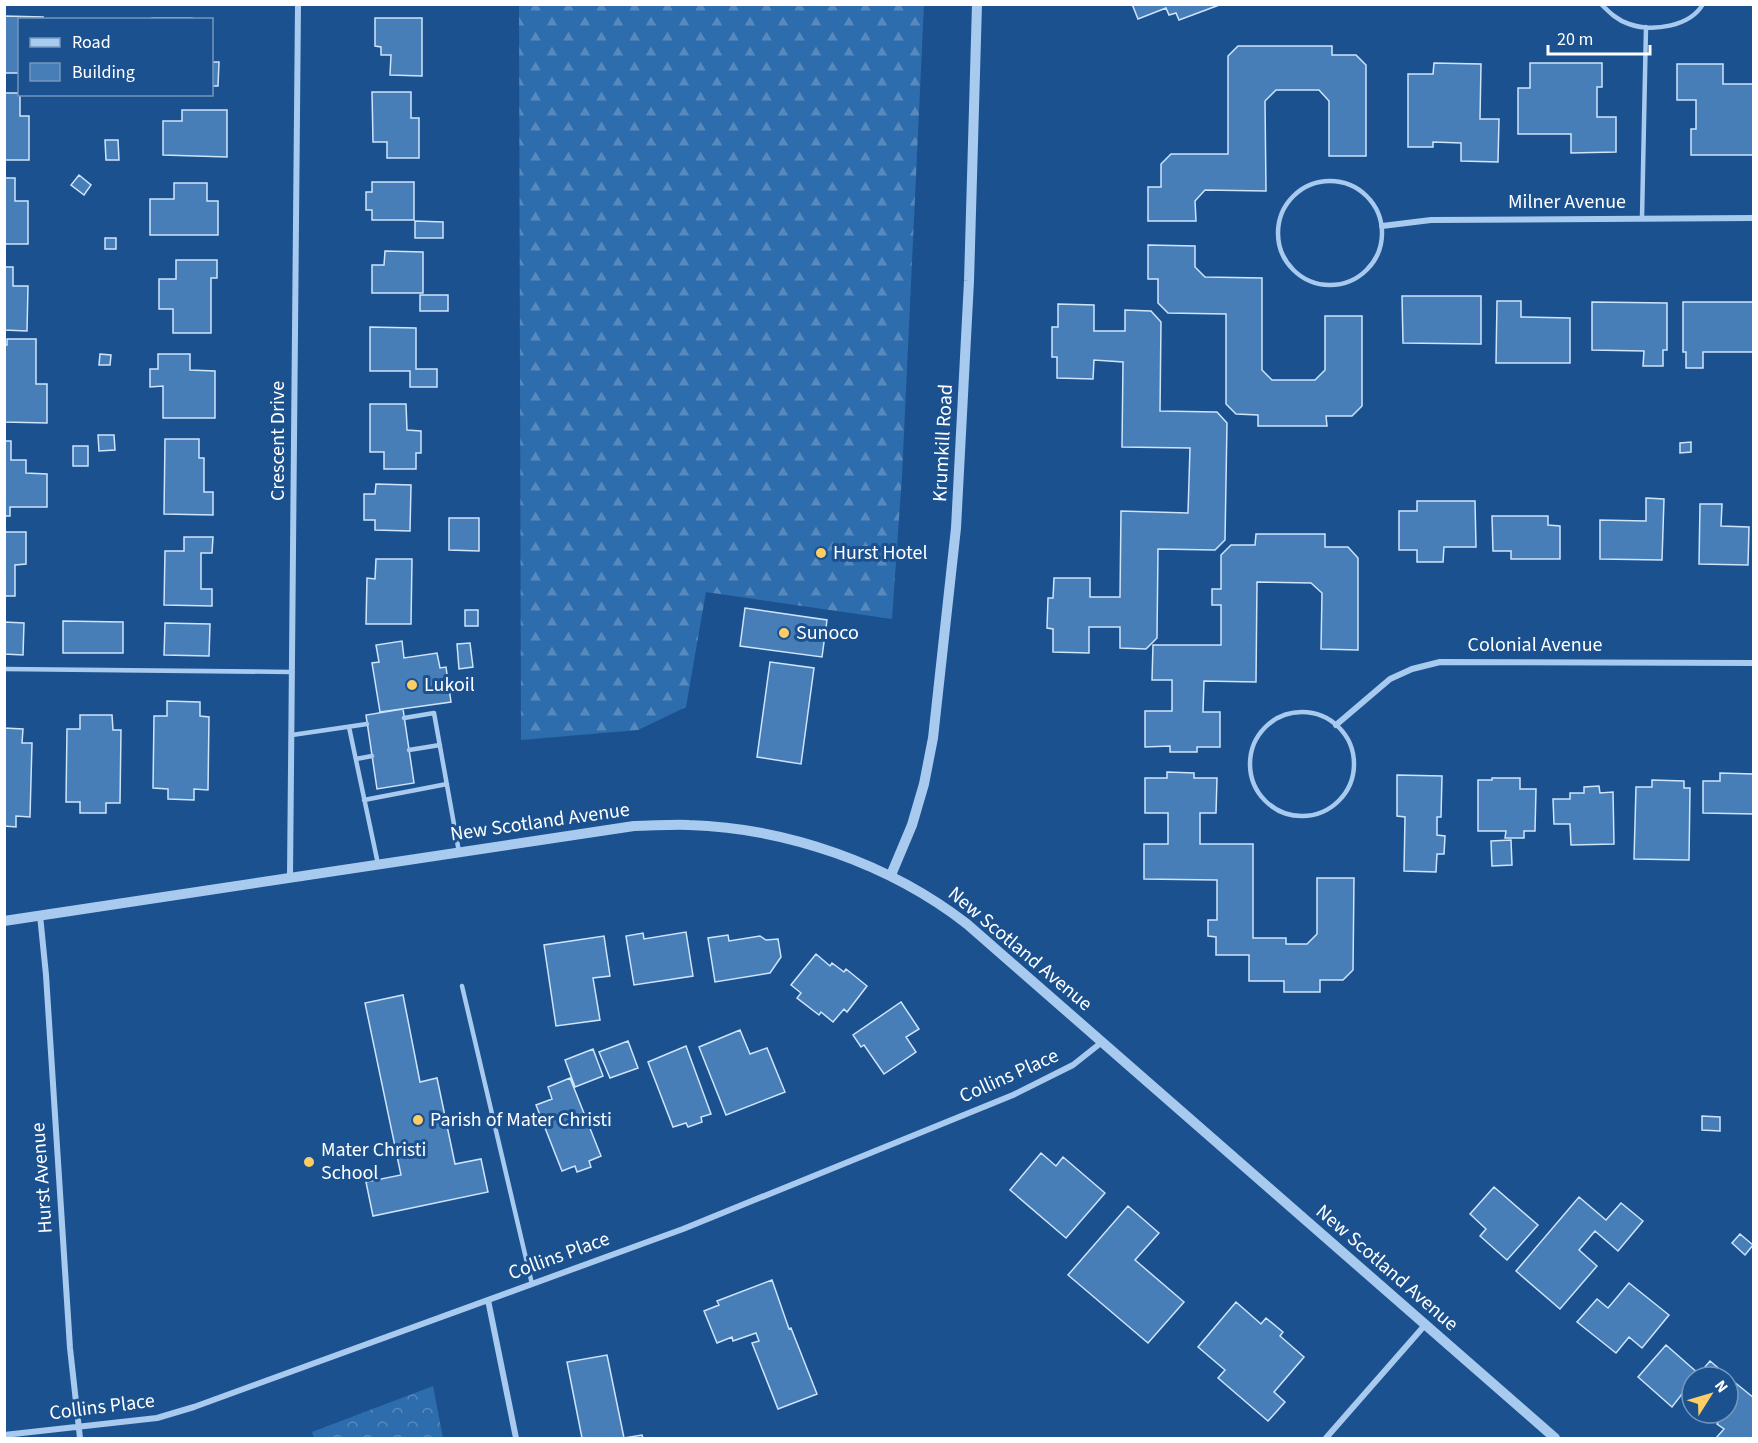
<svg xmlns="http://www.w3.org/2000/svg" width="1758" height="1443" font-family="'Source Sans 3',sans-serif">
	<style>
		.forest { fill: url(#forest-firs) }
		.park { fill: url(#park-crowns) }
		.building { fill: #477eb8; stroke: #cee4fa; stroke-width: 1.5 }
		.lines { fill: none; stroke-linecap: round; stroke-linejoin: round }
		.service { stroke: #a8caee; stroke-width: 4.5 }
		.minor { stroke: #a8caee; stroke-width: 6 }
		.tertiary { stroke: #a8caee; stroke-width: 10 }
		.poi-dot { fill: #ffcd65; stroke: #1b518f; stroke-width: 2 }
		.labels { text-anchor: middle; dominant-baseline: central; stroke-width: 6; stroke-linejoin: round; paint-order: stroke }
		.street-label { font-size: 20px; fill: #fff; stroke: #1b518f }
		.poi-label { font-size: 20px; fill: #fff; stroke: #1b518f; text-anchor: start }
	</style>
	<defs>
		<pattern id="forest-firs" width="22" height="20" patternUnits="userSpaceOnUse" patternTransform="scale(1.5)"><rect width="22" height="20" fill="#2d6cad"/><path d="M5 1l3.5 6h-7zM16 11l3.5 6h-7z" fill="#5789bd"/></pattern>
		<pattern id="park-crowns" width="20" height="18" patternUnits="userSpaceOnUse" patternTransform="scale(1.5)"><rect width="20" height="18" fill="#2d6cad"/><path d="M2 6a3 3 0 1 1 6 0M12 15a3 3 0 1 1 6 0" fill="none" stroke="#5789bd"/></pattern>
	</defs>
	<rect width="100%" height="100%" fill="#1b518f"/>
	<path class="forest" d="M 519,5 L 924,5 L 902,476 L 892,619 L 706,592 L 686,707 L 638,730 L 521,740 Z"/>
	<path class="park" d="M 433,1386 L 443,1438 L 314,1438 L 312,1432 Z"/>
	<path class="building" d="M 1132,4 L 1222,4 L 1179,20 L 1176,13 L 1169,15 L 1166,8 L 1138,19 Z
		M 4,16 L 43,17 L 42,20 L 20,20 L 20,73 L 4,73 Z
		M 152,18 L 192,18 L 192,20 L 151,20 Z
		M 375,18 L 422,18 L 422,76 L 390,75 L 391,55 L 381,55 L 381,47 L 375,46 Z
		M 1238,46 L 1332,46 L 1332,55 L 1356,55 L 1366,65 L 1366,156 L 1329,156 L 1329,101 L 1319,90 L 1276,90 L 1265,101 L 1266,191 L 1205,190 L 1195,201 L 1196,221 L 1148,221 L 1148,187 L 1161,187 L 1161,164 L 1171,154 L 1228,154 L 1228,56 Z
		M 212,62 L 219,62 L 218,86 L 212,86 Z
		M 1434,63 L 1481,64 L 1480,119 L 1499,119 L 1498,162 L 1461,161 L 1461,143 L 1433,142 L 1433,147 L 1408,147 L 1408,74 L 1433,74 Z
		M 1530,63 L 1602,63 L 1602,87 L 1597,87 L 1597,117 L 1616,117 L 1616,152 L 1571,153 L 1571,134 L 1518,134 L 1518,88 L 1530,88 Z
		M 1677,64 L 1723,64 L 1723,84 L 1754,84 L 1754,155 L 1691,155 L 1691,129 L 1696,129 L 1696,100 L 1677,100 Z
		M 372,92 L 411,92 L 411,118 L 419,118 L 419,158 L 387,158 L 387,142 L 373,142 Z
		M 4,93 L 20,93 L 20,116 L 29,116 L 29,160 L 4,160 Z
		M 182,110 L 227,110 L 227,157 L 163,155 L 163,121 L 182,121 Z
		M 105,140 L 118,140 L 119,160 L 106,160 Z
		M 79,175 L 91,185 L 84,195 L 71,185 Z
		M 4,178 L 15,178 L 15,201 L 28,201 L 28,244 L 4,244 Z
		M 372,182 L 414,182 L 414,220 L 372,220 L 372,210 L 366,210 L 366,192 L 372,192 Z
		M 174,183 L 207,183 L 207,201 L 218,201 L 218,235 L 150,235 L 150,199 L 174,199 Z
		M 415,221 L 443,222 L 443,238 L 415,238 Z
		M 105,238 L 116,238 L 116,249 L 105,249 Z
		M 1148,245 L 1195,246 L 1195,267 L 1205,277 L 1262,278 L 1262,370 L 1272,380 L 1315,380 L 1325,370 L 1325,316 L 1362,316 L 1362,406 L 1352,416 L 1326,416 L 1327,426 L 1258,426 L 1258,415 L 1236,414 L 1226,404 L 1226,314 L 1168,313 L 1158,303 L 1158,279 L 1148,279 Z
		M 385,251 L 423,252 L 423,293 L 372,293 L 372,265 L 384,265 Z
		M 176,260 L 217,260 L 217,278 L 211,278 L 211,333 L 173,333 L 173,309 L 159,309 L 159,279 L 176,279 Z
		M 4,267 L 13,267 L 13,286 L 28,286 L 27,331 L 4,330 Z
		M 420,295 L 448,295 L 448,311 L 420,311 Z
		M 1402,296 L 1481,296 L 1481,344 L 1403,343 Z
		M 1497,301 L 1521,301 L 1521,317 L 1570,318 L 1570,363 L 1496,363 Z
		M 1592,302 L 1667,303 L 1667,350 L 1663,350 L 1663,366 L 1643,366 L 1644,351 L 1592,350 Z
		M 1683,302 L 1754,302 L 1754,352 L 1703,352 L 1703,368 L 1686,368 L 1686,352 L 1683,352 Z
		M 1058,304 L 1094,305 L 1094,331 L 1125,331 L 1125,310 L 1151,311 L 1161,322 L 1160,411 L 1217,412 L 1227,423 L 1225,540 L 1215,550 L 1158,549 L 1157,638 L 1146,649 L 1120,648 L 1120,627 L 1089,627 L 1089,653 L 1053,652 L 1053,629 L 1047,628 L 1048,598 L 1053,598 L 1054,578 L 1090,578 L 1090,597 L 1120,597 L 1121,511 L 1188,513 L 1190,448 L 1122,447 L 1123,362 L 1094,360 L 1093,379 L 1057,378 L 1057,357 L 1052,357 L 1052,327 L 1058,327 Z
		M 370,327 L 416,328 L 416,369 L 437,369 L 437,387 L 410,387 L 410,371 L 370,371 Z
		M 7,339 L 36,339 L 36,384 L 47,384 L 47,423 L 4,422 L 4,345 L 7,345 Z
		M 100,354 L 111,355 L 110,365 L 99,365 Z
		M 158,354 L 190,354 L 190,370 L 215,371 L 215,418 L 163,418 L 163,386 L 150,387 L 150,369 L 158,369 Z
		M 370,404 L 406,404 L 407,430 L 421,431 L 421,453 L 416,453 L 416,469 L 384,469 L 384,452 L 370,452 Z
		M 98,435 L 114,435 L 115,450 L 99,451 Z
		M 165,439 L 199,439 L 199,458 L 204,458 L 204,492 L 213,492 L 213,515 L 164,514 Z
		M 4,441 L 11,441 L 11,460 L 26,460 L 26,473 L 47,474 L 47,507 L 10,507 L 10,516 L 4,516 Z
		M 1691,442 L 1691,452 L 1680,453 L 1680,443 Z
		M 73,446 L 88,446 L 88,466 L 73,466 Z
		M 376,484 L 411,485 L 410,531 L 375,530 L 375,520 L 364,520 L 364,494 L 375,494 Z
		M 1646,498 L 1664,499 L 1662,560 L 1600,559 L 1600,520 L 1646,521 Z
		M 1417,501 L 1475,501 L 1476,547 L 1444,547 L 1443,562 L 1417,562 L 1417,550 L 1399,550 L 1399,511 L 1417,511 Z
		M 1700,504 L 1722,504 L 1721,526 L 1749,527 L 1748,565 L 1699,564 Z
		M 1492,516 L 1548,516 L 1548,525 L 1560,526 L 1560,559 L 1511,559 L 1511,551 L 1493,551 Z
		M 449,518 L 479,518 L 479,551 L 449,550 Z
		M 4,532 L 26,532 L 26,564 L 15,565 L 15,596 L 4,596 Z
		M 1256,534 L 1325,534 L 1325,547 L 1348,547 L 1358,558 L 1358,650 L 1321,649 L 1322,593 L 1311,583 L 1257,582 L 1256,682 L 1204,681 L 1203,712 L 1220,712 L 1220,747 L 1197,747 L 1197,752 L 1170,752 L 1170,746 L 1145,747 L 1145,711 L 1172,711 L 1172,680 L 1152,680 L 1153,645 L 1221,645 L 1221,605 L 1212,605 L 1212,589 L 1221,589 L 1221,555 L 1231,545 L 1255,545 Z
		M 184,537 L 213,537 L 212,553 L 201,553 L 201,589 L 212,589 L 212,606 L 164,605 L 165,551 L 184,551 Z
		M 376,559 L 412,559 L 411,624 L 366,624 L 367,578 L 375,579 Z
		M 745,608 L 827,620 L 822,657 L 740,646 Z
		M 465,610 L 478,610 L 478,626 L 465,626 Z
		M 63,621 L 123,622 L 123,653 L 63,653 Z
		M 4,622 L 24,623 L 23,655 L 4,654 Z
		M 165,623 L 210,624 L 209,656 L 164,655 Z
		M 402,641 L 404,658 L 437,653 L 440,668 L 446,667 L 451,702 L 380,712 L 372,663 L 379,662 L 376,645 Z
		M 470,643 L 473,667 L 459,669 L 457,644 Z
		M 770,662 L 814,668 L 801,764 L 757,757 Z
		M 167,701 L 200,702 L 200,716 L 209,717 L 208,790 L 194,789 L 194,800 L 168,799 L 168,789 L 153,788 L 154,716 L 167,716 Z
		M 403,709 L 414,783 L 377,789 L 366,715 Z
		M 80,715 L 112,715 L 113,730 L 121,730 L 120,803 L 106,803 L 106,813 L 80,813 L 80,802 L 66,802 L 67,729 L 80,729 Z
		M 4,728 L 23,729 L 22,743 L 32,743 L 30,817 L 16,816 L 16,827 L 4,826 Z
		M 1167,772 L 1194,773 L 1194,778 L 1217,778 L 1216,813 L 1200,813 L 1200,844 L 1253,844 L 1253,938 L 1286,938 L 1286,944 L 1307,944 L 1317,934 L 1317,878 L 1354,878 L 1353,970 L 1343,980 L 1320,980 L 1320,992 L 1284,992 L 1284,981 L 1249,981 L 1249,955 L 1216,955 L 1216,937 L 1208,936 L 1208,920 L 1217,920 L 1217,880 L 1144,879 L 1144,844 L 1168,844 L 1168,813 L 1145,813 L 1145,778 L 1167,778 Z
		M 1720,773 L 1753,774 L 1754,814 L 1703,813 L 1703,781 L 1720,781 Z
		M 1397,775 L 1442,776 L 1441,817 L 1437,817 L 1437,835 L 1445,836 L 1444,854 L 1437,854 L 1436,872 L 1404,871 L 1405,817 L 1397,816 Z
		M 1492,778 L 1520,778 L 1520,789 L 1536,789 L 1535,831 L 1524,831 L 1524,838 L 1505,838 L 1506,831 L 1478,831 L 1478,780 L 1492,780 Z
		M 1652,780 L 1684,781 L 1684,788 L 1690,788 L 1689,860 L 1634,859 L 1636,787 L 1652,787 Z
		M 1599,786 L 1600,793 L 1613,792 L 1614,844 L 1571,845 L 1570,824 L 1554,824 L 1553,799 L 1570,799 L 1570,793 L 1584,793 L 1584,787 Z
		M 1511,840 L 1512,865 L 1492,866 L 1491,841 Z
		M 686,932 L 693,976 L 634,985 L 626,936 L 643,933 L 644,939 Z
		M 728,935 L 729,941 L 760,936 L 766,940 L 778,939 L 781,957 L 770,973 L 715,982 L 708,938 Z
		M 604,936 L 610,976 L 593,978 L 600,1020 L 556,1026 L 544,945 Z
		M 816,954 L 830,966 L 832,963 L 844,972 L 846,969 L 867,986 L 847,1012 L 844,1009 L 833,1022 L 821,1012 L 819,1015 L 797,998 L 801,993 L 791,985 Z
		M 403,995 L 420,1082 L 437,1078 L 455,1164 L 481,1159 L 488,1192 L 373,1216 L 366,1182 L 401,1175 L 365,1003 Z
		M 901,1002 L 919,1029 L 906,1037 L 916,1052 L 884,1074 L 864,1045 L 861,1047 L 853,1035 Z
		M 740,1030 L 750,1054 L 767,1048 L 785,1092 L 726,1115 L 699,1047 Z
		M 628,1041 L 638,1068 L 610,1078 L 599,1052 Z
		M 686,1046 L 711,1114 L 701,1117 L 702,1122 L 688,1127 L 686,1123 L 673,1127 L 648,1062 Z
		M 593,1049 L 603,1076 L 575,1087 L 565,1060 Z
		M 570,1078 L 601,1156 L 589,1161 L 591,1167 L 577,1172 L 575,1166 L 562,1171 L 536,1105 L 552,1099 L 548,1087 Z
		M 1702,1116 L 1720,1117 L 1720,1131 L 1702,1130 Z
		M 1041,1153 L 1056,1166 L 1063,1157 L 1105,1193 L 1066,1238 L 1010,1190 Z
		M 1494,1187 L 1538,1225 L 1507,1260 L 1480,1236 L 1486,1229 L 1470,1214 Z
		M 1579,1197 L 1606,1220 L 1621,1203 L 1643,1221 L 1618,1251 L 1595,1231 L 1579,1250 L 1597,1266 L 1560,1309 L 1516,1271 Z
		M 1128,1206 L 1159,1233 L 1135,1260 L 1184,1302 L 1148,1343 L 1068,1275 Z
		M 1740,1234 L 1753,1245 L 1745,1255 L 1732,1243 Z
		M 772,1280 L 789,1329 L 791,1328 L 817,1394 L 778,1409 L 752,1343 L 759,1341 L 756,1333 L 733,1341 L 732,1337 L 717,1343 L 704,1311 L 719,1305 L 717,1301 Z
		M 1629,1283 L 1669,1315 L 1642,1348 L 1629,1337 L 1616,1353 L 1577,1322 L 1597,1299 L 1608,1308 Z
		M 1236,1302 L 1261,1324 L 1266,1318 L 1283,1332 L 1280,1336 L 1304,1357 L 1274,1392 L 1285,1402 L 1268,1421 L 1218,1378 L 1225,1370 L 1198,1347 Z
		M 1666,1345 L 1699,1374 L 1710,1361 L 1723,1372 L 1719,1377 L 1692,1377 L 1692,1402 L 1682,1394 L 1672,1407 L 1638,1377 Z
		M 607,1355 L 624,1438 L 642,1435 L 643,1438 L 582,1438 L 567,1362 Z
		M 1733,1381 L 1754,1398 L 1754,1438 L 1716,1438 L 1724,1429 L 1717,1424 L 1719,1421 L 1710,1413 L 1728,1413 L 1728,1388 Z"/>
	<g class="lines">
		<path class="service" d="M 1601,4 C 1610,13 1617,20 1629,24 C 1652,32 1690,27 1703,4
			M1278 233a52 52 0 1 1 104 0a52 52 0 1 1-104 0Z
			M 1642,218 L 1646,27
			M 4,669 L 292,672
			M1250 764a52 52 0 1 1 104 0a52 52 0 1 1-104 0Z
			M 404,718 L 434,713 L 459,852
			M 349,727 L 378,864
			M 292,735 L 367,724
			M 409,750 L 440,745
			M 356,759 L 372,756
			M 364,800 L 447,784
			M 462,986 L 532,1284"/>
		<path class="minor" d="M 1382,226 L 1431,220 L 1754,218
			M 1336,725 L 1390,679 L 1412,669 L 1440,662 L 1754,663
			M 290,877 L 298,4
			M 40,915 L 46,975 L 70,1348 L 80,1438
			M 488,1300 L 516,1438
			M 4,1435 L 157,1418 L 194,1407 L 683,1229 L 1013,1095 L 1073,1065 L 1102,1042
			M 1326,1438 L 1425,1325"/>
		<path class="tertiary" d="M 891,875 L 912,825 L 924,784 L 933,738 L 956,528 L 969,281 L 977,4
			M 4,921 L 634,826 C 652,826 671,824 689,825 C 787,828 890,864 967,924 L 1555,1438"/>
	</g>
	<g class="poi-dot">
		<circle cx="821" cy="553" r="6"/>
		<circle cx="784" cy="633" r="6"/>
		<circle cx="412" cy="685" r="6"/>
		<circle cx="418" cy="1120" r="6"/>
		<circle cx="309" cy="1162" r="6"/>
	</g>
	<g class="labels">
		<g class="street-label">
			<text x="1567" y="202">Milner Avenue</text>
			<text transform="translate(278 441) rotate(-90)">Crescent Drive</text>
			<text transform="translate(943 443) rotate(-87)">Krumkill Road</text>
			<text x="1535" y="645">Colonial Avenue</text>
			<text transform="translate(540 822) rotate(-8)">New Scotland Avenue</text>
			<text transform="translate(1020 949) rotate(40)">New Scotland Avenue</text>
			<text transform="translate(1009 1076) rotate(-24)">Collins Place</text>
			<text transform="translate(42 1178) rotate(-94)">Hurst Avenue</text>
			<text transform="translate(559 1256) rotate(-20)">Collins Place</text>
			<text transform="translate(1387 1268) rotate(41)">New Scotland Avenue</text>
			<text transform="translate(102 1407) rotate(-7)">Collins Place</text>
		</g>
		<g class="poi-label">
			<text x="833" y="553">Hurst Hotel</text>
			<text x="796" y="633">Sunoco</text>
			<text x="424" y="685">Lukoil</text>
			<text x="430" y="1120">Parish of Mater Christi</text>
			<text x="321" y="1150">Mater Christi<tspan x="321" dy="23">School</tspan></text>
		</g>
	</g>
	<rect width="1758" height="1443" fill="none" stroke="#ffffff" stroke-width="12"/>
	<rect x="18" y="18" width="195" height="78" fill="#1b518f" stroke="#7697bc" stroke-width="1.5"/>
	<rect x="30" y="38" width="30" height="9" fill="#a8caee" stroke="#7697bc" stroke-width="1.5"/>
	<text x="72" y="48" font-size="18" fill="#ffffff">Road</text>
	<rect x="30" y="63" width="30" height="18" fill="#477eb8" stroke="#7697bc" stroke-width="1.5"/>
	<text x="72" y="78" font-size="18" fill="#ffffff">Building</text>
	<g transform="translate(1710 1395) rotate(53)"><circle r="28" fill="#1b518f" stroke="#7697bc" stroke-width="1.5"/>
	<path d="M0-4.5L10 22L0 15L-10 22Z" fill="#ffcd65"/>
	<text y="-9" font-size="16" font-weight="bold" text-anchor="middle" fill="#ffffff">N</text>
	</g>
	<path d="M1548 45v9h102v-9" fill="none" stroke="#ffffff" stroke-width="3"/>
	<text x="1557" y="45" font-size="18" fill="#ffffff" stroke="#1b518f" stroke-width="4.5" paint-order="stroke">20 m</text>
</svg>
